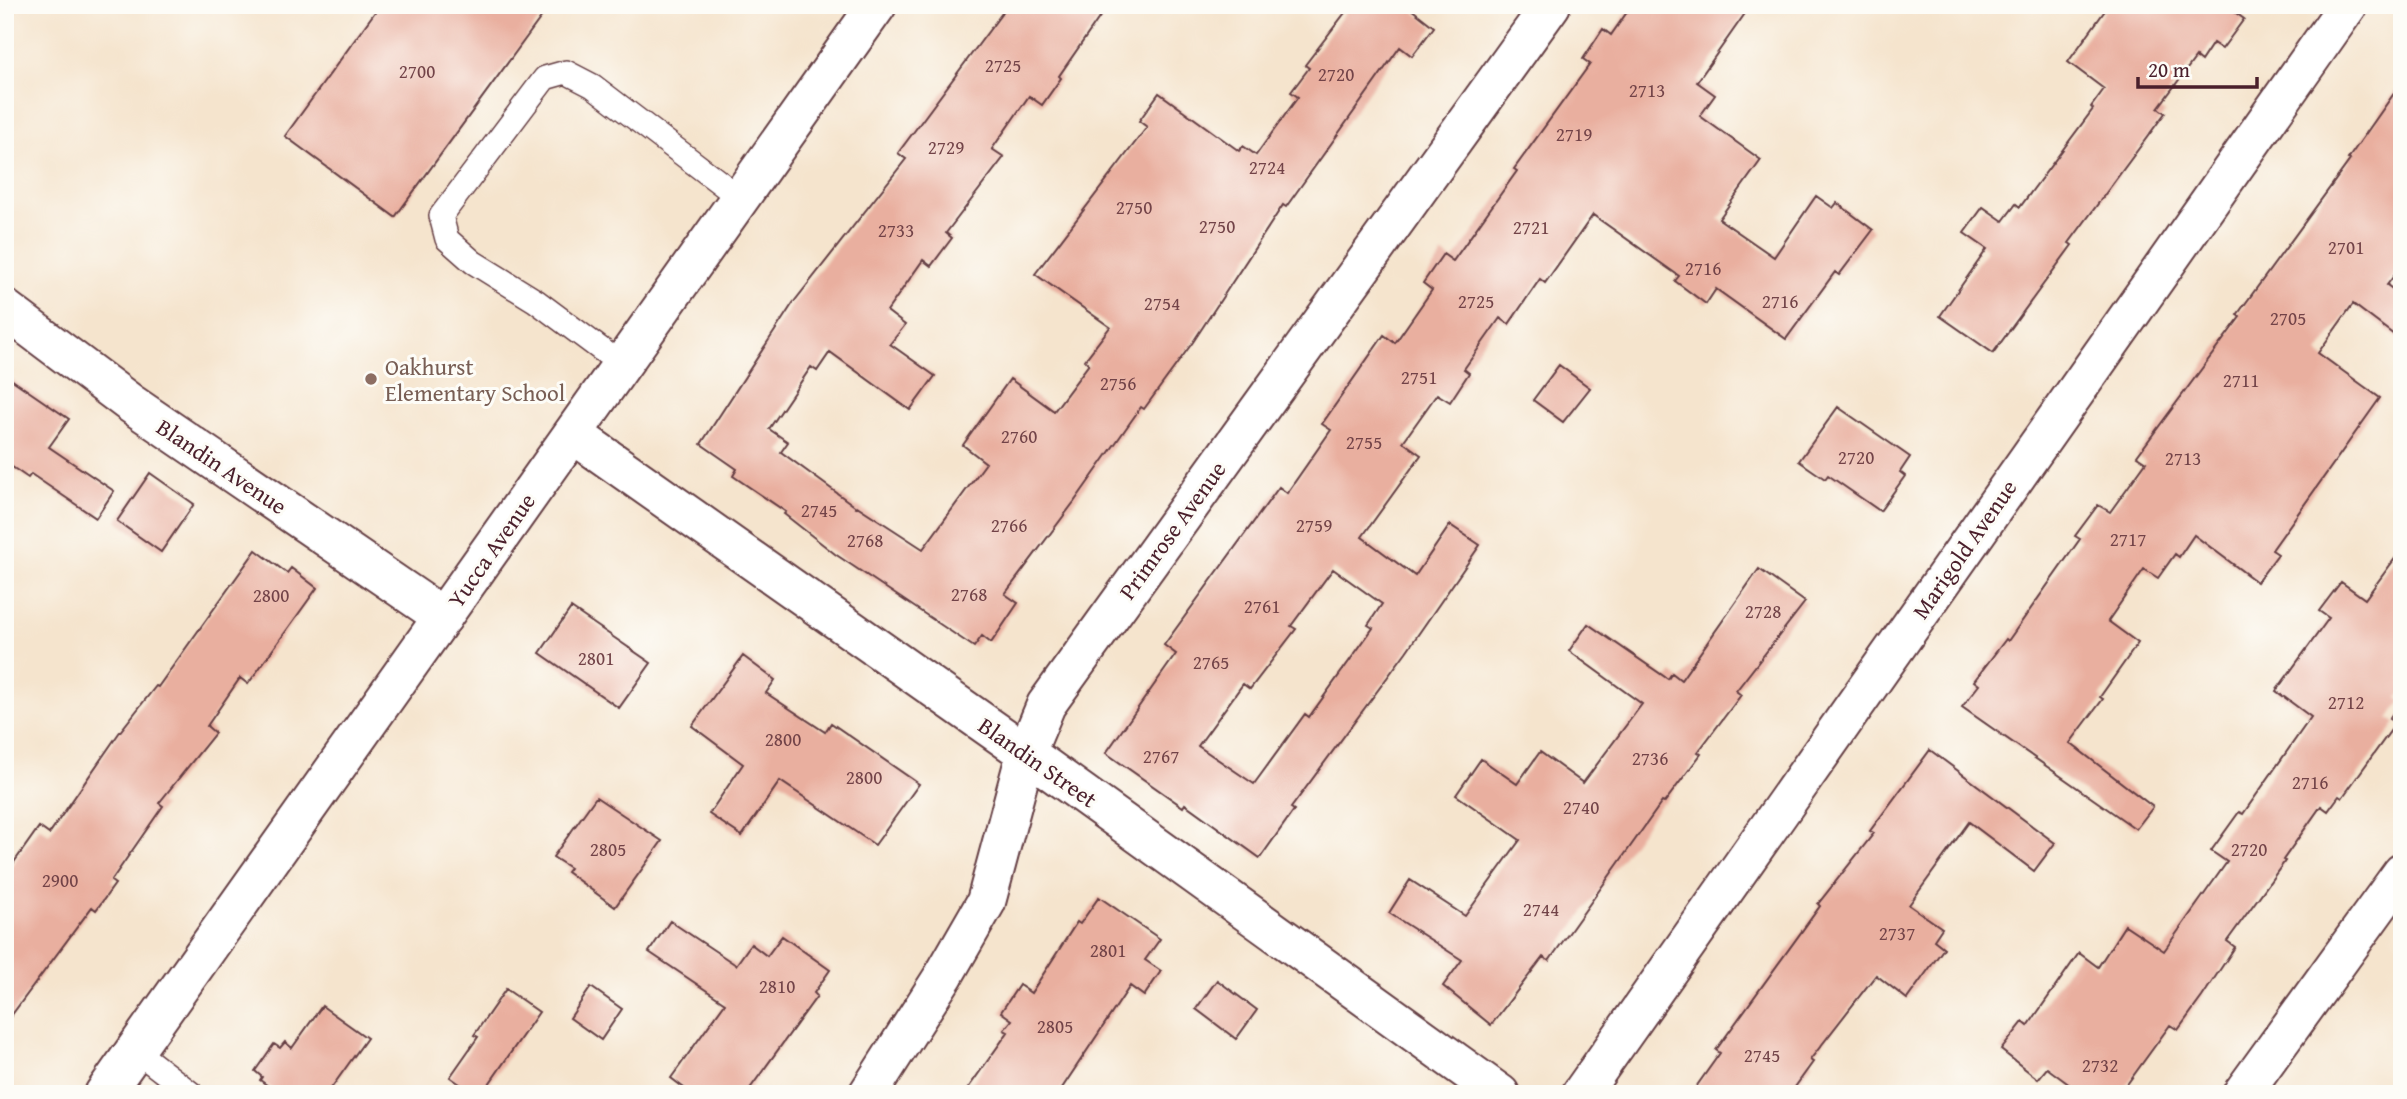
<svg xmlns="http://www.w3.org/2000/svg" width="2407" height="1099" font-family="'Gentium Book Plus',serif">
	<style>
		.building { fill: #e9af9f; fill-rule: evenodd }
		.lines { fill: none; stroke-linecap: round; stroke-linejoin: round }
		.service-casing { stroke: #643d43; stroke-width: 26 }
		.minor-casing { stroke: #643d43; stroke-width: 42 }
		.tertiary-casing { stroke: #643d43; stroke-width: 42 }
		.service { stroke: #fff; stroke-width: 23 }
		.minor { stroke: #fff; stroke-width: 38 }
		.tertiary { stroke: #fff; stroke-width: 38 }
		.education-dot { fill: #8d6e63; stroke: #fdfcf7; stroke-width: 2.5 }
		.labels { text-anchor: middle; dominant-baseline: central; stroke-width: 6; stroke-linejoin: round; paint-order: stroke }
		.number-label { font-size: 19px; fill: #724348 }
		.education-label { font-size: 23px; fill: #785e54; stroke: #fdfcf7; text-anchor: start }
		.street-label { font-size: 23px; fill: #4a1f2b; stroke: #fdfcf7 }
	</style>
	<rect width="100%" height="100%" fill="#fdfcf7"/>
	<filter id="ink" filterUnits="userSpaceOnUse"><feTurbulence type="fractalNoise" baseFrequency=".0143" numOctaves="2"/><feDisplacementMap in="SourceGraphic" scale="14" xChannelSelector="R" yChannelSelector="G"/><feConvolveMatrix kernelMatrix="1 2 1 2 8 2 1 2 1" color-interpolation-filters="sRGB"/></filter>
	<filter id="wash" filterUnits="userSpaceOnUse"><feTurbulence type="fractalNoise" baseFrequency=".00686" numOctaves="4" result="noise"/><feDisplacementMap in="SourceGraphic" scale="28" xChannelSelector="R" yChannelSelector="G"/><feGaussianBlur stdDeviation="1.57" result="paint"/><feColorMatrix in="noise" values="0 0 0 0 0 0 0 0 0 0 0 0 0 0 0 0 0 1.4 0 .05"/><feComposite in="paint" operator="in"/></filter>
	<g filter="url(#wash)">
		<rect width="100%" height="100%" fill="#f5e4cd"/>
		<g id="blocks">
			<path class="building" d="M 380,5 L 550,5 L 395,217 L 285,136 Z
				M 1008,5 L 1108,5 L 1059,76 L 1061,78 L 1042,105 L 1029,96 L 992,149 L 1004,157 L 946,233 L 952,238 L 931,266 L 923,260 L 887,311 L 905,325 L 890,344 L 935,376 L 910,410 L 830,352 L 817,371 L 811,367 L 769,429 L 788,442 L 781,452 L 856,507 L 857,506 L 923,549 L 986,463 L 963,445 L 1010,379 L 1054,411 L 1089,364 L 1085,360 L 1110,327 L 1035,274 L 1147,127 L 1139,121 L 1159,93 L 1239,151 L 1243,146 L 1256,155 L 1298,97 L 1291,92 L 1309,68 L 1305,65 L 1351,5 L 1406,5 L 1434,27 L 1412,56 L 1400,47 L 1286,207 L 1283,205 L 1193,342 L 1144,409 L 1141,407 L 1074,502 L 1005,594 L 1018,603 L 991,643 L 982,636 L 974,647 L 835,554 L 784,514 L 786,512 L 733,476 L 737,469 L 701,444 L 793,303 L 906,159 L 898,153 Z
				M 1632,5 L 1751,5 L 1697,82 L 1715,95 L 1700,116 L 1761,160 L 1719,219 L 1774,257 L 1816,196 L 1833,208 L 1837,203 L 1873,230 L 1839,275 L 1835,272 L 1786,339 L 1716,289 L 1706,304 L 1675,281 L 1679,276 L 1593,215 L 1545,283 L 1540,279 L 1509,324 L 1500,318 L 1464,369 L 1469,373 L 1450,402 L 1437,394 L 1403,442 L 1421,455 L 1362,537 L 1415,576 L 1450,525 L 1480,545 L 1406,652 L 1291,808 L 1294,810 L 1260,858 L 1185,804 L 1183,807 L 1106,753 L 1176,654 L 1164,645 L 1279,487 L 1287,493 L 1331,430 L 1322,424 L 1384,335 L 1395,343 L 1432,290 L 1423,283 L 1443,254 L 1453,261 L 1517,171 L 1514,169 L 1590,64 L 1583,59 L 1603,29 L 1611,35 ZM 1333,569 L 1382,604 L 1368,625 L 1373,628 L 1309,717 L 1305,714 L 1254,784 L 1198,746 L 1243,684 L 1250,689 L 1296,629 L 1291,626 Z
				M 2109,5 L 2225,5 L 2244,19 L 2222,49 L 2213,43 L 2201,61 L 2196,57 L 2158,108 L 2165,113 L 2069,243 L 2072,245 L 1993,353 L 1940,316 L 1987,249 L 1964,233 L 1983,207 L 2003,221 L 2016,204 L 2020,207 L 2093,109 L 2091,107 L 2104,89 L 2068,62 Z
				M 2402,82 L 2402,265 L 2387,285 L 2402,296 L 2402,341 L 2353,304 L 2318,353 L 2380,398 L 2272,550 L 2278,554 L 2257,582 L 2194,535 L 2179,557 L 2175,554 L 2158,578 L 2144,569 L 2108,621 L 2138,643 L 2100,697 L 2103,699 L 2070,743 L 2153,807 L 2136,829 L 1962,707 L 1979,685 L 1974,681 L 2006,639 L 2008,641 L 2080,539 L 2075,536 L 2098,505 L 2110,512 L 2146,462 L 2137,456 L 2240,317 L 2237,315 L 2350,160 L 2348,159 Z
				M 1559,365 L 1590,388 L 1563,422 L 1533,400 Z
				M 5,375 L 69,419 L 49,447 L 114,491 L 96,518 L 31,474 L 28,478 L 5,462 Z
				M 1838,407 L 1910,457 L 1900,472 L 1905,476 L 1880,511 L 1828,475 L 1825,479 L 1799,461 Z
				M 150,473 L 194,504 L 161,552 L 117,521 Z
				M 2402,549 L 2402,692 L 2397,698 L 2401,701 L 2389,719 L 2396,723 L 2342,798 L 2339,796 L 2328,811 L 2321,806 L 2283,860 L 2285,861 L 2227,941 L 2235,947 L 2202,997 L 2178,1030 L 2170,1025 L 2120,1094 L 2082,1094 L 2047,1068 L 2038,1079 L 2001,1050 L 2023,1022 L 2028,1026 L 2079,953 L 2098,967 L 2125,925 L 2164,951 L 2227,862 L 2211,851 L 2239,812 L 2243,814 L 2311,717 L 2276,691 L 2329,618 L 2319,611 L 2341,582 L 2365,599 Z
				M 256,550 L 287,573 L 291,568 L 317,588 L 248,684 L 240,678 L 207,726 L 215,733 L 159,803 L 163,806 L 111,881 L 115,884 L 96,910 L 92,907 L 5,1024 L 5,875 L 39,827 L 49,834 L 119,733 L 156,686 L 158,687 Z
				M 1759,569 L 1805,602 L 1736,691 L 1741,695 L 1698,752 L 1701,754 L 1664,803 L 1662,802 L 1549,961 L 1543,957 L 1491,1025 L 1443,986 L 1462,960 L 1389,913 L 1410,880 L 1465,916 L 1520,840 L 1456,795 L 1481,759 L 1517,784 L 1540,752 L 1583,783 L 1642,704 L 1569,651 L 1588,624 L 1668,679 L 1672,673 L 1681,680 Z
				M 571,608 L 651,663 L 619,708 L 540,653 Z
				M 743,656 L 775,680 L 766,693 L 825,732 L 831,723 L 919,784 L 875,845 L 780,781 L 742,836 L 709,814 L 743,764 L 692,726 Z
				M 1930,750 L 2055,843 L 2034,871 L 1969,822 L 1909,905 L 1942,928 L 1934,940 L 1944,948 L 1907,999 L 1876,975 L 1810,1060 L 1813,1062 L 1790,1094 L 1691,1094 L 1720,1053 L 1716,1050 L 1820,906 L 1818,904 L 1874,833 L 1870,831 Z
				M 596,797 L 662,841 L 615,907 L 567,872 L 570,868 L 553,857 Z
				M 1099,897 L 1160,939 L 1145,960 L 1161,971 L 1144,996 L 1130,986 L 1058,1094 L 964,1094 L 1008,1032 L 1004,1030 L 1012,1020 L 1001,1012 L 1019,985 L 1031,993 L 1077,922 L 1080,924 Z
				M 670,921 L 736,965 L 751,944 L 767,956 L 782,936 L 830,970 L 814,993 L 817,996 L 746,1094 L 692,1094 L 671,1078 L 725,1003 L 649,952 Z
				M 1217,980 L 1257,1010 L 1236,1039 L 1196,1009 Z
				M 591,987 L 622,1009 L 601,1040 L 570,1018 Z
				M 506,989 L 539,1012 L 482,1094 L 474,1094 L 450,1077 L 478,1037 L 474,1035 Z
				M 322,1006 L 367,1038 L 327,1094 L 279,1094 L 260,1080 L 262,1077 L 255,1071 L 274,1044 L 280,1048 L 285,1042 L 292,1048 Z"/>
		</g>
	</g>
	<g filter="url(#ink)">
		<use href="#blocks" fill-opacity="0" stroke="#643d43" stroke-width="2"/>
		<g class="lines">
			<g class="service-casing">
				<path id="service" d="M 622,365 L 536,301 L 473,262 L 447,239 L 441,216 L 545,78 L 566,72 L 593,86 L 740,198
					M 135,1050 L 192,1094"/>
			</g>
			<g class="minor-casing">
				<path id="minor" d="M 5,309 L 130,403 L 443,617
					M 573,434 L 1026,753 L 1500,1094
					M 868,1094 L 944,975 L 986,902 L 1026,753 L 1046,705 L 1551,5
					M 1581,1094 L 2348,5
					M 2242,1094 L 2402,873"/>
			</g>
			<g class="tertiary-casing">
				<path id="tertiary" d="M 104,1094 L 877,5"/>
			</g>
			<use href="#service" class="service"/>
			<use href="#minor" class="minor"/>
			<use href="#tertiary" class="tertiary"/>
		</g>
	</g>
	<circle class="education-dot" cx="371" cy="379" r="7"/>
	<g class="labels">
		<g class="number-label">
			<text x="1003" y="65">2725</text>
			<text x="417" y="71">2700</text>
			<text x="1336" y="74">2720</text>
			<text x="1647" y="90">2713</text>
			<text x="1574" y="134">2719</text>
			<text x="946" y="147">2729</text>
			<text x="1267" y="167">2724</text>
			<text x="1134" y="207">2750</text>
			<text x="1217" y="226">2750</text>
			<text x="1531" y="227">2721</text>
			<text x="896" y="230">2733</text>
			<text x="2346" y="247">2701</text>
			<text x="1703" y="268">2716</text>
			<text x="1476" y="301">2725</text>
			<text x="1780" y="301">2716</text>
			<text x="1162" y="303">2754</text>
			<text x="2288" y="318">2705</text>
			<text x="1419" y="377">2751</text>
			<text x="2241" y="380">2711</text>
			<text x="1118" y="383">2756</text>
			<text x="1019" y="436">2760</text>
			<text x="1364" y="442">2755</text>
			<text x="1856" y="457">2720</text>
			<text x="2183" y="458">2713</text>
			<text x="819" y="510">2745</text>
			<text x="1009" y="525">2766</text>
			<text x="1314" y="525">2759</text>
			<text x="2128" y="539">2717</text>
			<text x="865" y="540">2768</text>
			<text x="969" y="594">2768</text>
			<text x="271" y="595">2800</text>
			<text x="1262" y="606">2761</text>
			<text x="1763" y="611">2728</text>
			<text x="596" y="658">2801</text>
			<text x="1211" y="662">2765</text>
			<text x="2346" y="702">2712</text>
			<text x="783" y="739">2800</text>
			<text x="1161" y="756">2767</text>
			<text x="1650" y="758">2736</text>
			<text x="864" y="777">2800</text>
			<text x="2310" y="782">2716</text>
			<text x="1581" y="807">2740</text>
			<text x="608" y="849">2805</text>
			<text x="2249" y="849">2720</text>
			<text x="60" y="880">2900</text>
			<text x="1541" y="909">2744</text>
			<text x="1897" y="933">2737</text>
			<text x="1108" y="950">2801</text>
			<text x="777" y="986">2810</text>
			<text x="1055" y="1026">2805</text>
			<text x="1762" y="1055">2745</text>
			<text x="2100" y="1065">2732</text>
		</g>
		<g class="education-label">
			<text x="385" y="366">Oakhurst<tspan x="385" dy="26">Elementary School</tspan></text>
		</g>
		<g class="street-label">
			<text transform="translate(222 466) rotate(34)">Blandin Avenue</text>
			<text transform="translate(1172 530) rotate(-54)">Primrose Avenue</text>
			<text transform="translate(1964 549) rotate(-55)">Marigold Avenue</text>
			<text transform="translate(491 550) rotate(-55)">Yucca Avenue</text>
			<text transform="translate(1038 762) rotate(35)">Blandin Street</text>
		</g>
	</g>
	<rect width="2407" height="1099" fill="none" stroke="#fdfcf7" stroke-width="28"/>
	<path d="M2138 77v10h119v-10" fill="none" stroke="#4a1f2b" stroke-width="3.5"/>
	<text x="2148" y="77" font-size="21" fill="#4a1f2b" stroke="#fdfcf7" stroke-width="5" paint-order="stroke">20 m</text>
</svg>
